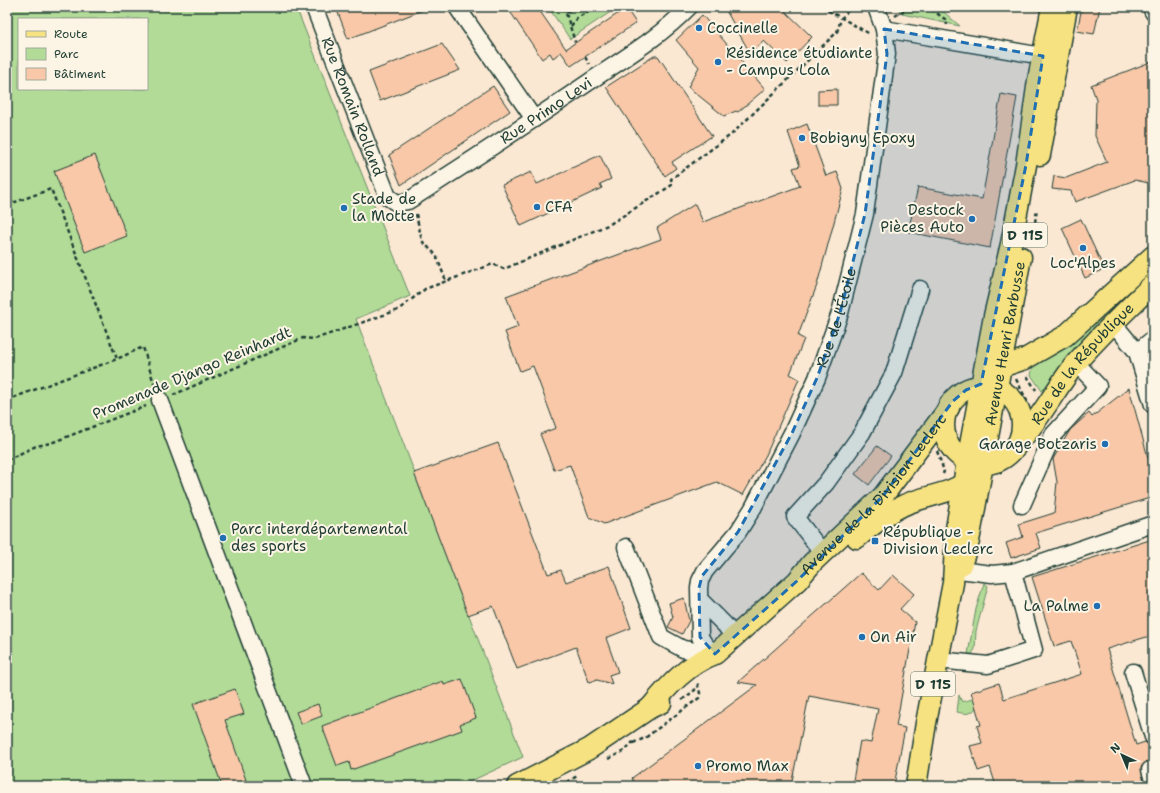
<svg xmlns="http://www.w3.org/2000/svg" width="1160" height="793" font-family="'Shantell Sans',sans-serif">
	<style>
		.green { fill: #b2db97; stroke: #688c66; fill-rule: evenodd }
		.building { fill: #f8c8a8; stroke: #1f3d34 }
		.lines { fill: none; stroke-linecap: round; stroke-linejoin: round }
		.minor-casing { stroke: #1f3d34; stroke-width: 19 }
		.major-casing { stroke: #1f3d34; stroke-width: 23 }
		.path { stroke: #1f3d34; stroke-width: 2.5; stroke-dasharray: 4 3; stroke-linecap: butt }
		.minor { stroke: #fcf5e5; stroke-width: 16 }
		.major { stroke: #f7e281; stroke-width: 20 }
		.marked { fill: #1f6fb2; fill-opacity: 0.2; stroke: #1f6fb2; stroke-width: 3; stroke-dasharray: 8 5; stroke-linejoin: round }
		.poi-dot { fill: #1f6fb2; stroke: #fcf5e5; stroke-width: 1.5 }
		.labels { text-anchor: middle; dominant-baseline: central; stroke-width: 4; stroke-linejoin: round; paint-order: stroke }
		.shield { fill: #fcf5e5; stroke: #617469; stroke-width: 1 }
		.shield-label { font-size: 14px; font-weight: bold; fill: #1f3d34 }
		.poi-label { font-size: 15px; fill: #1f3d34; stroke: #fcf5e5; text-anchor: start }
		.street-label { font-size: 15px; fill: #1f3d34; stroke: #fcf5e5 }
	</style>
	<rect width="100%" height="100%" fill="#fbe8d3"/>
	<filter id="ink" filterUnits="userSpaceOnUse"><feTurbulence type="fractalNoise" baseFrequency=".025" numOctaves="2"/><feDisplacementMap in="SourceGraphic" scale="8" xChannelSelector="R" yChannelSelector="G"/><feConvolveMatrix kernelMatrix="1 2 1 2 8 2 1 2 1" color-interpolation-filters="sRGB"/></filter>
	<g filter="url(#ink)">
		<path class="green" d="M 7,7 L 296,7 L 410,296 L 356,319 L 523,757 L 460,786 L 7,786 ZM 19,19 L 147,19 L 147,89 L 19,89 Z
			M 548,7 L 618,7 L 570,39 Z
			M 897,7 L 938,7 L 960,26 L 902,14 Z
			M 1153,264 L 1153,273 L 1089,336 L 1044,394 L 1031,375 L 1034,361 Z
			M 984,583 L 986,584 L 988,586 L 976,631 L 975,649 L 972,654 L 968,654 L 976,609 Z
			M 959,695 L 962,702 L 976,698 L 976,708 C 971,715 965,714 957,712 Z"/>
		<path class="building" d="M 344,7 L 428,7 L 428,8 L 348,39 L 337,10 Z
			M 507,7 L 537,7 L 566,49 L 626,8 L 636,23 L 571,66 L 561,52 L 553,58 L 550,53 L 542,59 Z
			M 724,7 L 781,7 L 812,37 L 787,63 L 764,41 L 750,53 Z
			M 1082,7 L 1100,7 L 1094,34 L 1077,31 Z
			M 702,15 L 765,89 L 738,112 L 736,111 L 724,116 L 688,87 L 699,67 L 676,40 Z
			M 442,44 L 460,70 L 380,101 L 369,72 Z
			M 654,56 L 658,56 L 712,136 L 672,162 L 676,168 L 665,176 L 606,87 Z
			M 1153,61 L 1153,184 L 1135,180 L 1075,202 L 1071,191 L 1052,189 L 1054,176 L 1066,178 L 1107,162 L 1095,136 L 1096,99 L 1091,85 Z
			M 493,86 L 510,111 L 401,185 L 389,155 Z
			M 837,89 L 837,105 L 818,105 L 818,90 Z
			M 1001,94 L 1017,97 L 990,248 L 908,232 L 918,187 L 982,199 Z
			M 807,124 L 826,176 L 837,172 L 843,189 L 817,285 L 798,336 L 804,339 L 790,374 L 799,379 L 766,455 L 743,495 L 717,482 L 604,524 L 589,517 L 570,465 L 554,470 L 540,434 L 556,428 L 533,366 L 520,371 L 505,332 L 518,327 L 506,296 L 661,239 L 657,228 L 695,204 L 703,222 L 800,186 L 793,168 L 800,166 L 788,132 Z
			M 95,155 L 127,236 L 85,252 L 54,171 Z
			M 600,155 L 611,179 L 600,184 L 602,188 L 521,226 L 502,185 L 531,172 L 537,184 Z
			M 1081,219 L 1104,269 L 1085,278 L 1062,228 Z
			M 1129,388 L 1150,465 L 1153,464 L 1153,497 L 1036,533 L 1041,548 L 1011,558 L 1006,543 L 1023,537 L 1019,524 L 1054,513 L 1057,482 L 1053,459 L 1070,430 L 1089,413 L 1092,417 Z
			M 498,443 L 548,574 L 561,570 L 566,582 L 609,566 L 631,628 L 606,638 L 618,672 L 609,675 L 612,684 L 597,680 L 589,682 L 576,647 L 517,669 L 493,606 L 468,615 L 414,473 Z
			M 877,446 L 891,456 L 869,485 L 855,474 Z
			M 1153,539 L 1153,635 L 1107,649 L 1136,745 L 1145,742 L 1149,745 L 1153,758 L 1153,761 L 1147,761 L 1141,767 L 1146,786 L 996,786 L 990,767 L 978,771 L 970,746 L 982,743 L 977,726 L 981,725 L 971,692 L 999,683 L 1004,699 L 1082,674 L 1071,641 L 1054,646 L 1032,577 Z
			M 861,573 L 879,590 L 893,575 L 914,594 L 900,609 L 915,622 L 896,726 L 905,728 L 894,786 L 852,786 L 860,741 L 871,743 L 878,709 L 809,696 L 791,786 L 635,786 L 632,778 L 757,685 L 738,682 Z
			M 684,598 L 689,621 L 682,634 L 668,627 L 673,617 L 669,603 Z
			M 462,679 L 476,718 L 460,724 L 462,730 L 351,770 L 349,762 L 337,766 L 322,726 L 443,681 L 444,685 Z
			M 235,689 L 244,714 L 225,720 L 246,780 L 231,786 L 222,786 L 193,704 Z
			M 318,704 L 322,716 L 301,724 L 296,712 Z"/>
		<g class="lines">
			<g class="minor-casing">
				<g id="minor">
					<path id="s1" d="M 314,7 L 388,197 L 397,203 L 408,201 C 469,162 529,123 589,82 C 623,59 660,37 689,7"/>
					<path d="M 457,7 L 534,119"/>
					<path d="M 1151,7 L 1153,12"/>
					<path d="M 884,29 L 1054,58"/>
					<path d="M 1114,324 L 1137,352 L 1153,339"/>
					<path d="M 1137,352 L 1153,405"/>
					<path d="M 160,400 L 304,786"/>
					<path d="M 1022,505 L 1053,435 L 1098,386 L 1076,363"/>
					<path d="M 626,547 L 661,637 L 683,649 L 715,654"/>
					<path d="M 823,553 L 795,517 L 826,483 L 862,433 L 894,373 L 920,289"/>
					<path d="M 959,570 L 992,574 L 1013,572"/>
					<path d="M 700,600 L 725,625 L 734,637"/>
					<path id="s2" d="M 715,654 L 705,645 L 700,637 L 699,588 L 700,581 L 705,571 L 738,532 L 753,508 L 792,433 L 817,378 L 840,313 L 865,214 L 887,54 L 884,29 L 876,7"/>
					<path d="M 938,660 L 988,665 L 1034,650 L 1013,572 L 1153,524"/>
					<path d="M 1133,672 L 1153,737"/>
					<path d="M 1150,770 L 1153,780"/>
				</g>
			</g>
			<g class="major-casing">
				<g id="major">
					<path d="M 1040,155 L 1067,7"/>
					<path d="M 993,374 L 1001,367 L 1025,359 L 1065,336 L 1153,256"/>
					<circle cx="983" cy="425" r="39"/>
					<path id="s3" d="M 1019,442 C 1041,418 1056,388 1076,363 C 1100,335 1127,310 1153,284"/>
					<path d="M 857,538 C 870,527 885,514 902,506 C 923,495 955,495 971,477"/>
					<path id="s4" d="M 961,565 L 969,541 L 1021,257"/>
					<path id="s5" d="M 650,708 C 668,686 688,664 715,654 L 797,581 L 813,562 L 883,496 L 949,408"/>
					<path d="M 517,786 L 589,749 L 650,708 L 661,703"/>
					<path d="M 916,786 L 926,723 L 953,583 L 956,529 L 967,461 L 994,316 L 1011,244 L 1026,165 L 1038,80 L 1052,7"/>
				</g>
			</g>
			<path class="path" d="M 564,7 L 575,42
				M 822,7 L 870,34
				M 926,7 L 926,9 L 934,11 L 946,20 L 947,25
				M 567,13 L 571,7
				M 895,16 L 903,11 L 903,7
				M 571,26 L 577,18 L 596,7
				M 585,57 L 589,64
				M 7,205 L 51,189 L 117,359 L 143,347 L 155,387
				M 416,214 L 422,241 L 436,255 L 446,281
				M 1032,243 L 1037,209
				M 1027,376 L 1036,390
				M 1016,379 L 1028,403
				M 951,392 L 964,380
				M 173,395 L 303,338 L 315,339 L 398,310 L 425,289 L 493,264 L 504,269 L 610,224 L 672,185 L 671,179 L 732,134 L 837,32 L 841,19 L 851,7
				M 7,400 L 117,359
				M 937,451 L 944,471 L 943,474
				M 7,460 L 36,446 L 51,443 L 146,406
				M 1000,473 L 1015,457
				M 682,700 L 695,690 L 695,686
				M 633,743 L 645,738 L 699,698 L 700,693 L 697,682
				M 608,759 L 624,751 L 633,742
				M 561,786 L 577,776"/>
			<use href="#minor" class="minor"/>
			<use href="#major" class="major"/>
		</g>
	</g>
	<path class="marked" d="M 884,29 L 1043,56 L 1026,165 L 981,384 L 966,390 L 953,401 L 883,496 L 797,581 L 715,654 L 700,637 L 699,588 L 702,576 L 738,532 L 792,433 L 817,378 L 840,313 L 865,214 L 887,54 Z"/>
	<g class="poi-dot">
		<circle cx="699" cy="28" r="4"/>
		<circle cx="718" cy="62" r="4"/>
		<circle cx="802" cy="138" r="4"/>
		<circle cx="537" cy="207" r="4"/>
		<circle cx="344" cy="208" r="4"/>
		<circle cx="972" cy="219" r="4"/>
		<circle cx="1083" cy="248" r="4"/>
		<circle cx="1105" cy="444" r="4"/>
		<circle cx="223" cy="538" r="4"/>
		<rect x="871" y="537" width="8" height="8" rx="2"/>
		<circle cx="1097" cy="606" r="4"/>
		<circle cx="862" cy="637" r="4"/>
		<circle cx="698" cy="766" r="4"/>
	</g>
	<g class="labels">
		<g class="shield">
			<rect x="1003" y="223" width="44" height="24" rx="3"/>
			<rect x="911" y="672" width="44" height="24" rx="3"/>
		</g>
		<g class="shield-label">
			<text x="1025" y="235">D 115</text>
			<text x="933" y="684">D 115</text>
		</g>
		<g class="poi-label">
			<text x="707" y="28">Coccinelle</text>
			<text x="726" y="53">Résidence étudiante<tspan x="726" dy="17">- Campus Lola</tspan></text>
			<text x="810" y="138">Bobigny Epoxy</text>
			<text x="352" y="199">Stade de<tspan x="352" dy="17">la Motte</tspan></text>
			<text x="545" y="207">CFA</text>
			<text x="964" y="210" text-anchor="end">Destock<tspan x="964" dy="17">Pièces Auto</tspan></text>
			<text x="1083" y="263" text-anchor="middle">Loc'Alpes</text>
			<text x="1097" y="444" text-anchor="end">Garage Botzaris</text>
			<text x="231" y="529">Parc interdépartemental<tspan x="231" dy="17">des sports</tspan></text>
			<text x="883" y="532">République -<tspan x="883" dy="17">Division Leclerc</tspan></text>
			<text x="1089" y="606" text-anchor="end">La Palme</text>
			<text x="870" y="637">On Air</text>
			<text x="706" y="766">Promo Max</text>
		</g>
		<g class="street-label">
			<text stroke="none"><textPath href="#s1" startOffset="107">Rue Romain Rolland</textPath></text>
			<text stroke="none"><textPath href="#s1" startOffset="391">Rue Primo Levi</textPath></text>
			<text stroke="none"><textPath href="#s2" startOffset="378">Rue de l'Étoile</textPath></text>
			<text stroke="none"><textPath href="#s4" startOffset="226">Avenue Henri Barbusse</textPath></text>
			<text stroke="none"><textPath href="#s3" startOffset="101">Rue de la République</textPath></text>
			<text transform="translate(192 373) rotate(-23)">Promenade Django Reinhardt</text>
			<text stroke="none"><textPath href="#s5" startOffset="311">Avenue de la Division Leclerc</textPath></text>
		</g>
	</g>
	<rect width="1160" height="793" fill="none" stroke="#fcf5e5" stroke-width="24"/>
	<rect x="12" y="12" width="1136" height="769" fill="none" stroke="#1f3d34" stroke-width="1.5" filter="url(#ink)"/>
	<rect x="18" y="18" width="130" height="72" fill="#fcf5e5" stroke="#a4ab9e"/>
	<rect x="26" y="31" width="20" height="6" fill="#f7e281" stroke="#a4ab9e"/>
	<text x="54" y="38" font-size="12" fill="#1f3d34">Route</text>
	<rect x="26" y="48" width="20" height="12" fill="#b2db97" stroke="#a4ab9e"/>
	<text x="54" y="58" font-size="12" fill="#1f3d34">Parc</text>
	<rect x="26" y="68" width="20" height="12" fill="#f8c8a8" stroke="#a4ab9e"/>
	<text x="54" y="78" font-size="12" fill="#1f3d34">Bâtiment</text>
	<g transform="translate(1122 755) rotate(316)" stroke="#fcf5e5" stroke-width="3" paint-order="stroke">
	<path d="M0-3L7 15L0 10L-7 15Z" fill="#1f3d34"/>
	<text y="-6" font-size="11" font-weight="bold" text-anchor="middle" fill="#1f3d34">N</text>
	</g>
</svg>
